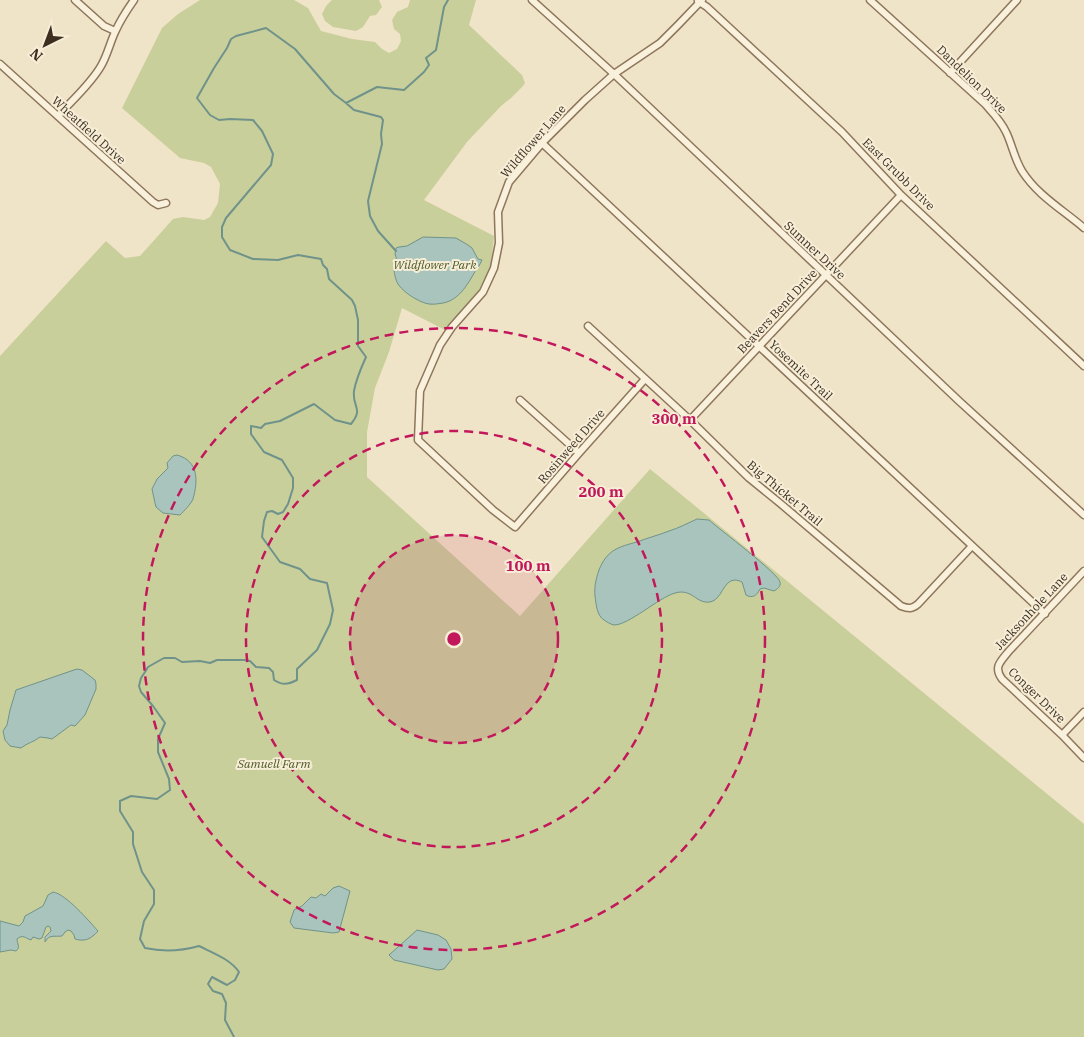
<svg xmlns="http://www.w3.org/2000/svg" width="1084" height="1037" font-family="'IBM Plex Serif',serif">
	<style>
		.green { fill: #c9cf9b }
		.water { fill: #a9c4bc; stroke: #6f938a }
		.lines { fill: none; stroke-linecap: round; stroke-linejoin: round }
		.stream { stroke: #6f938a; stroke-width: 2 }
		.minor-casing { stroke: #8d765c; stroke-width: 9 }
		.minor { stroke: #faf1dc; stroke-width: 6 }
		.ring { fill: none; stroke: #c2185b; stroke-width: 2.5; stroke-dasharray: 9 6 }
		.labels { text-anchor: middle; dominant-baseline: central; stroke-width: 4; stroke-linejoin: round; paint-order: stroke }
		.street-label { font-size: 12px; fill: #3d2e20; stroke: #f7eed8 }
		.park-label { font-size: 12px; font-style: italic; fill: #4d5a26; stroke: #f7eed8 }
		.centre { fill: #c2185b; stroke: #f7eed8; stroke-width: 2.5 }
		.ring-label { font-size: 15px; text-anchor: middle; font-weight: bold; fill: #c2185b; stroke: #f7eed8; stroke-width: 4; stroke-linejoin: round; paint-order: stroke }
	</style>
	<rect width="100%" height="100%" fill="#f0e4c8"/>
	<path class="green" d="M 200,0 L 294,0 L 308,8 L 321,31 L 352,39 L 375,42 L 382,49 L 389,53 L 397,49 L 401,41 L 400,34 L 394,29 L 392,20 L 397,12 L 408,7 L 410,0 L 476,0 L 469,25 L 522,75 L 525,83 L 523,86 L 511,98 L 501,106 L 467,142 L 424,200 L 494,236 L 491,265 L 488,273 L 479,290 L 472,300 L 445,330 L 402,308 L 389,352 L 375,388 L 367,432 L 367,477 L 520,616 L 650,469 L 1084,824 L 1084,1037 L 0,1037 L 0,356 L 106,241 L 125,258 L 140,256 L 173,219 L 183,217 L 204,220 L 210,217 L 218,203 L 220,184 L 211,167 L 204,163 L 180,158 L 122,108 L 162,28 L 178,14 Z
		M 332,0 L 379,0 L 382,7 L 376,15 L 370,16 L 363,27 L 356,31 L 333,27 L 325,21 L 322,14 L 326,6 Z"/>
	<path class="water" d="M 423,237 L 456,238 L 468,245 L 472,248 L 478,259 L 482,260 L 479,266 L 477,268 C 469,282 460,300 443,303 C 431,305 427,305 416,299 C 410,296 402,290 398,284 C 396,281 394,273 394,269 C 395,262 398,262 395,254 L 396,248 L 399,247 L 407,246 Z
		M 177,455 C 199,461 198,481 193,499 C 191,504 184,511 180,515 L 163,513 L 156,507 L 155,503 L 152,489 L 157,479 L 168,468 L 167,463 L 173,456 Z
		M 697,519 L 709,520 C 719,529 779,574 780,582 C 781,587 777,589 774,591 L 764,588 L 760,589 C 757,595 753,599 746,595 L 742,582 C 740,581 737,580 735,580 C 723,580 722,600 710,602 C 696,604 692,588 675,593 C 658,598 629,625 614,625 C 610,624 607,622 604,620 C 597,616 596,604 595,596 C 594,587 596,579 599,570 C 607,550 618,547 637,542 C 647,538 659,535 669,531 C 679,528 688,523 697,519 Z
		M 77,669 L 82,670 L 95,680 L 96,684 L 96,689 L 85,715 L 75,726 L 71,725 L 52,739 L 48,738 L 40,737 C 34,742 27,743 21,748 L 10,746 L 5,740 L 3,731 L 7,725 L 10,710 L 16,690 L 71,671 Z
		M 339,886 L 350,891 L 339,932 L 333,933 L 294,928 L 290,922 L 294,910 L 302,906 L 311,897 L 316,898 L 321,894 L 325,896 L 333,888 Z
		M 53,892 C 66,894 89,921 98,931 C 91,939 85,942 75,939 L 74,935 L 71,931 L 68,930 L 65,932 L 62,936 C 53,937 50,934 45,942 L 45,937 L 51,931 L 50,927 L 48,926 L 46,927 L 42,938 L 39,939 L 33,937 L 31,940 C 25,938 23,934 17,939 C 17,944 21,947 16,951 L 11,950 L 0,952 L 0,921 L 19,926 L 23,922 L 25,916 L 43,906 L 48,895 Z
		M 417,930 L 438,935 L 446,940 L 451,949 L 452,959 L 444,969 L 438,970 L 394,960 L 389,955 Z"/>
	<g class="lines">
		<path class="stream" d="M 346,103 L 354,110 L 381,117 L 383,120 L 381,134 L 382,144 L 368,201 L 370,216 L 378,231 L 396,251
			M 234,1037 L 225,1020 L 226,1003 L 222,994 L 213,991 L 208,984 L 212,977 L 227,985 L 235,980 L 239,972 C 230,959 213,953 199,946 C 181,951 163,952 145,948 L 140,939 L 144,921 L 154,904 L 154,890 L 142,872 L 133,844 L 133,832 L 120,811 L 120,801 L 131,796 L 157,799 L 170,790 L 169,779 L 158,752 L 158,739 L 165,723 L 153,706 L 141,692 L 139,686 L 141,678 L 145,672 L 148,667 L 155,663 L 164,658 L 175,658 L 182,662 L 200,661 L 210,663 L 217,660 L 244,660 L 250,661 L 256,667 L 269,668 L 273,672 L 274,680 C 282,685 287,685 297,680 L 297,669 L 317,650 L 330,624 L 333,610 L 327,583 L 310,579 L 300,569 L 280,562 L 262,537 L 264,521 L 267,512 L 272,511 L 278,514 L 283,512 L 288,504 L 293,488 L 293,478 L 282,460 L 264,452 L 251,434 L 251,426 L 261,428 L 265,424 L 280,421 L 314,404 L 335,420 L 351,424 C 364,408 352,408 354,391 C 356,379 361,368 366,357 L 358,346 L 358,320 L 355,306 L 352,300 L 329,279 L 327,269 L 323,265 L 321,259 L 298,255 L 278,260 L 253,259 L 230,250 L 222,237 L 222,227 L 226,218 L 271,165 L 273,154 L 262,131 L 253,120 L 230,119 L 219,120 L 210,115 L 197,98 L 214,68 L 227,48 L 231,39 L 236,36 L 266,28 L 295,49 L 334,94 L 346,103 L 377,87 L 404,90 L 424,72 L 429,65 L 426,58 L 436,50 L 444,7 L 448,0"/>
		<g class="minor-casing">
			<path id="minor" d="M 75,0 L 104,26 L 115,31
				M 532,0 L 614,74 L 959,401 L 1084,515
				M 870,0 L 985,104 C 993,113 1001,121 1006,132 C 1012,144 1014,158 1022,171 C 1037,195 1063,210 1084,228
				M 698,1 L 707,7 L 842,132 L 901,195 L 1084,366
				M 0,64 L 153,202 L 158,205 L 166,203
				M 950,73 L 1017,0
				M 58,116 C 72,100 90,85 101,66 C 108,54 110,42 116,30 C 121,19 127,10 134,0
				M 542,143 L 1045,614
				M 588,326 L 690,420 L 749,478 L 781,504 L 901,606 C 909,609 912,609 918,604 L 972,546
				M 645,379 L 579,453 L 515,527 L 493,510 L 418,440 L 420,391 L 440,345 L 452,327 L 483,292 L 494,268 L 499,243 L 498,212 L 509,182 L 542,143 L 585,100 L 614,74 L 660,43 L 678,25 L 702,0
				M 520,400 L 579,453
				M 690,420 L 901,195
				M 1084,571 L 1009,651 C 1001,661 993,667 1002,679 L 1062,735 L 1084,758
				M 1062,735 L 1084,712"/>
		</g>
		<use href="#minor" class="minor"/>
	</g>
	<circle cx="454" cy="639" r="104" fill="#c2185b" fill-opacity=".12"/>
	<g class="ring">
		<circle cx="454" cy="639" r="104"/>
		<circle cx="454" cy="639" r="208"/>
		<circle cx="454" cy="639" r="311"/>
	</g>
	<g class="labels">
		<g class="street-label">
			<text transform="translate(972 79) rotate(44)">Dandelion Drive</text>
			<text transform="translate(89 130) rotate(42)">Wheatfield Drive</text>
			<text transform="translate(533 141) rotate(-49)">Wildflower Lane</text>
			<text transform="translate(899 174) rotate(45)">East Grubb Drive</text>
			<text transform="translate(815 250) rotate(43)">Sumner Drive</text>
			<text transform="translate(777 311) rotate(-47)">Beavers Bend Drive</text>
			<text transform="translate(801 370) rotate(43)">Yosemite Trail</text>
			<text transform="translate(571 446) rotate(-49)">Rosinweed Drive</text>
			<text transform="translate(785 493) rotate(40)">Big Thicket Trail</text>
			<text transform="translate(1031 611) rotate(-47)">Jacksonhole Lane</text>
			<text transform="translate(1037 695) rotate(44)">Conger Drive</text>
		</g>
		<g class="park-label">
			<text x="435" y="264">Wildflower Park</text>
			<text x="274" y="763">Samuell Farm</text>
		</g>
	</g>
	<circle cx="454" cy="639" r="8" class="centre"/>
	<g class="ring-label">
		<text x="674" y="424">300 m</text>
		<text x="601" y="497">200 m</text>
		<text x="528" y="571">100 m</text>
	</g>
	<g transform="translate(45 45) rotate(222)" stroke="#f7eed8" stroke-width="4" paint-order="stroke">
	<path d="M0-4L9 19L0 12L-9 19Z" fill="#3d2e20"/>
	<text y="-8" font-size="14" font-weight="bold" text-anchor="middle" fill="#3d2e20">N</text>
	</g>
</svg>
